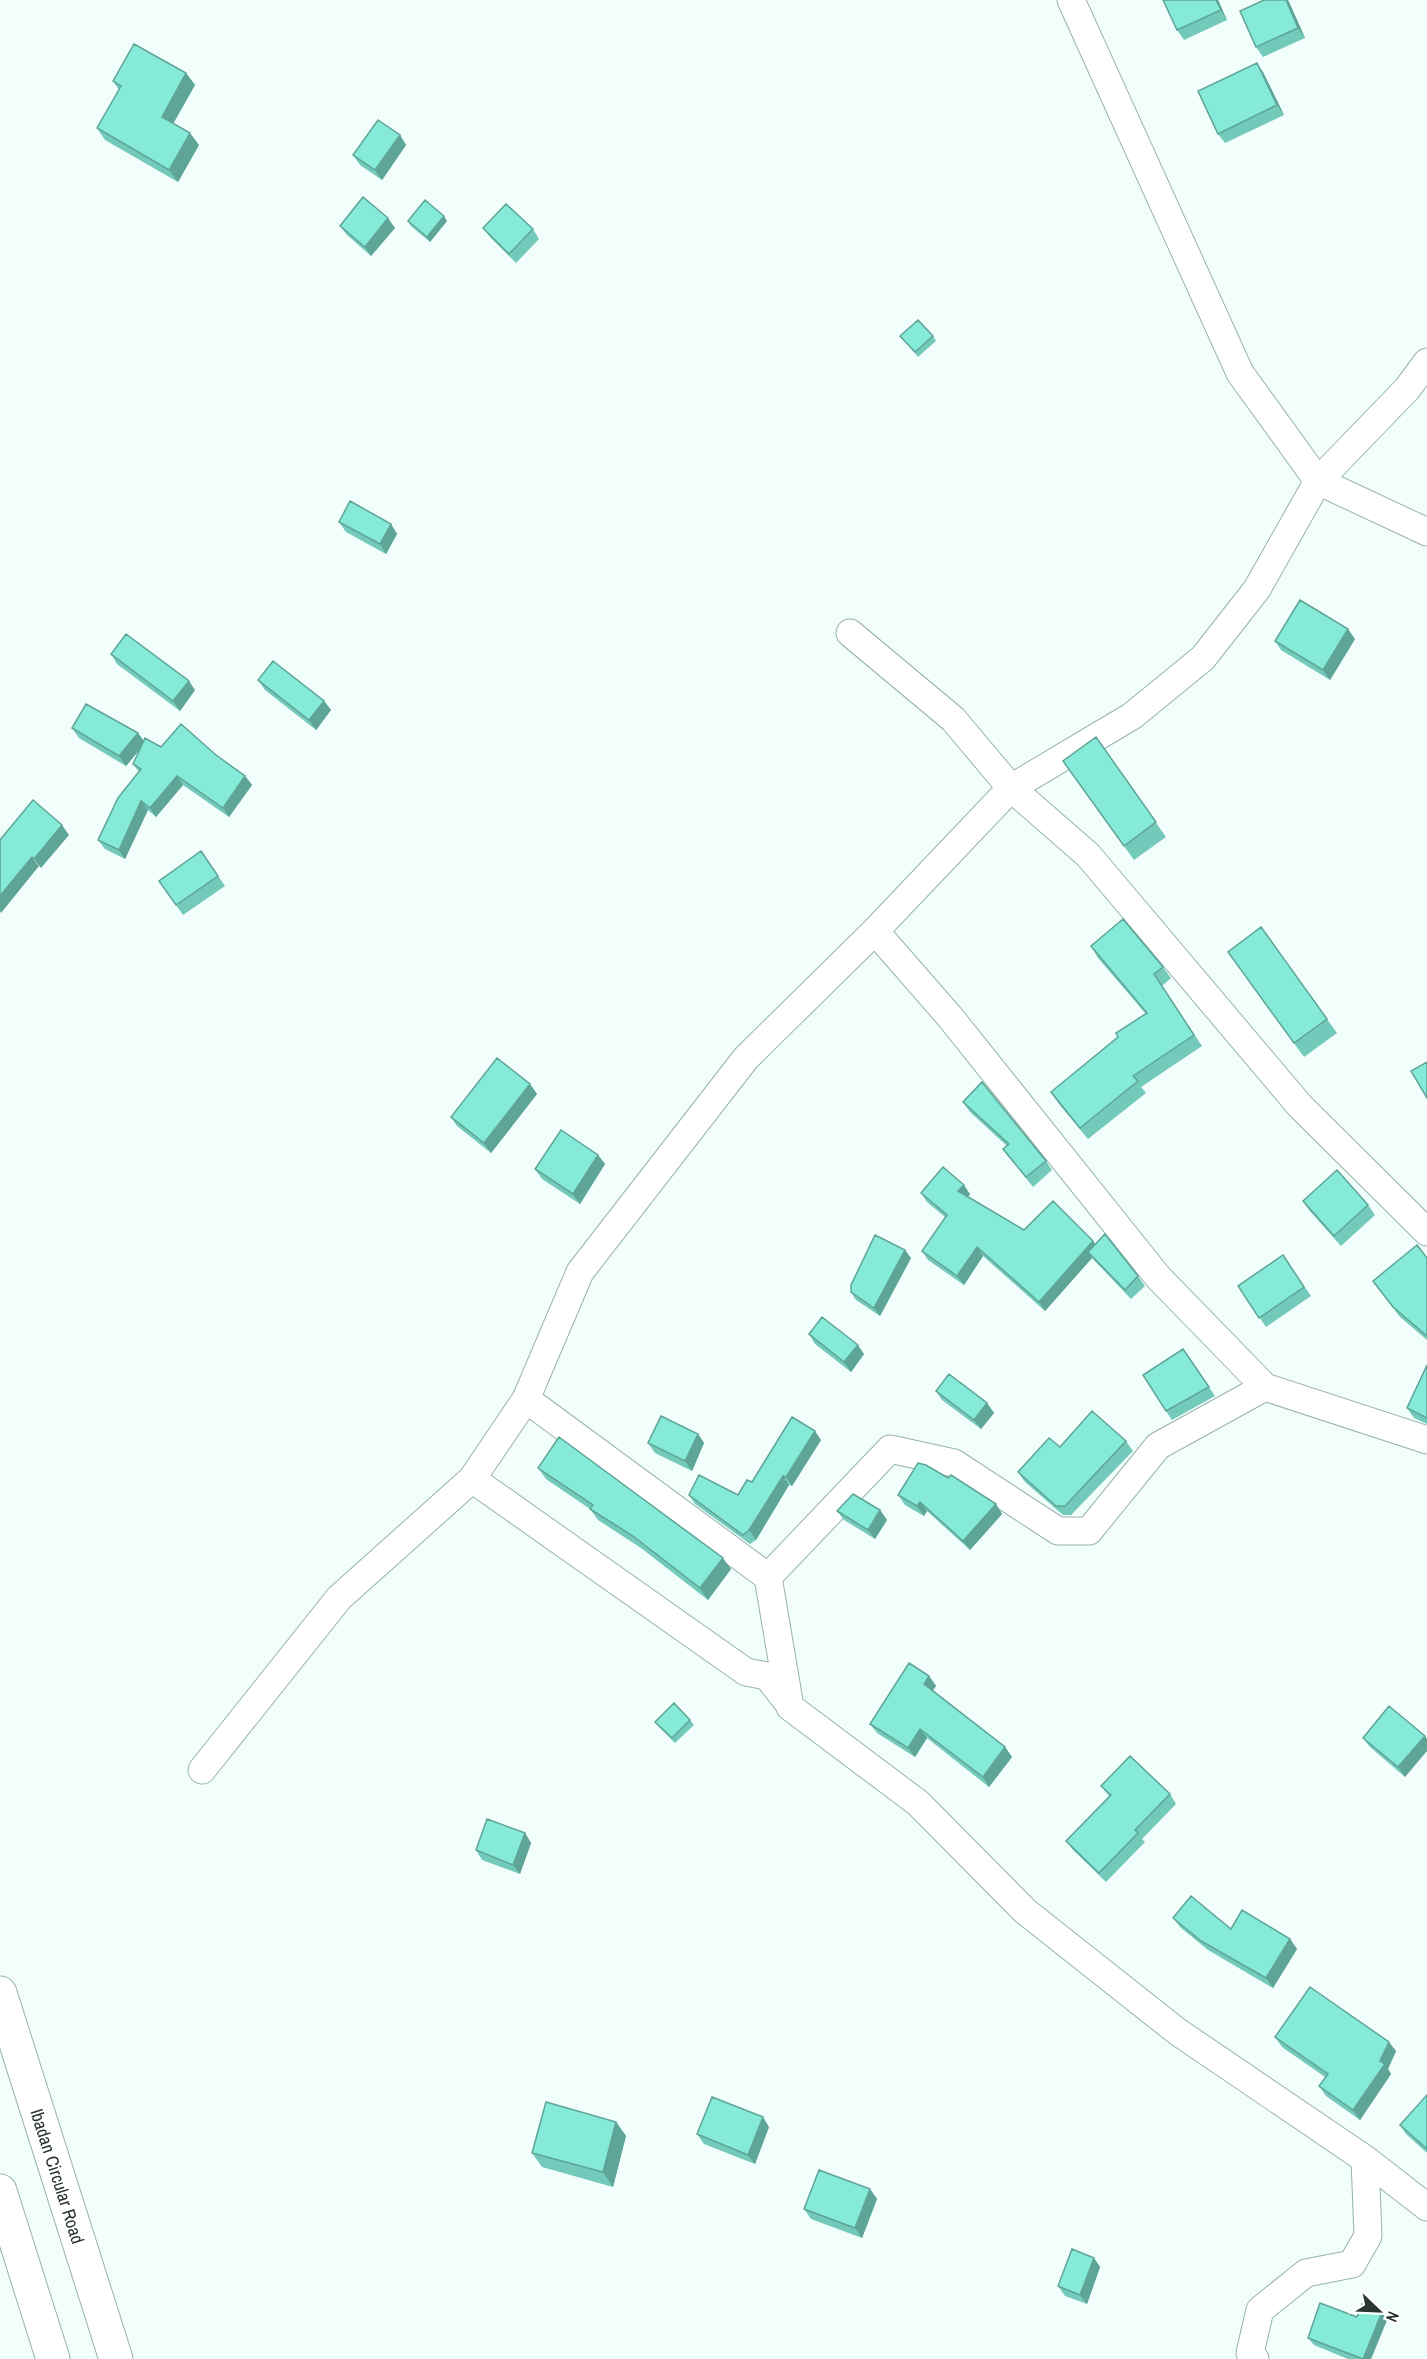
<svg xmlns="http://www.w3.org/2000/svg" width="1427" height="2359" font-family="'Archivo Narrow',sans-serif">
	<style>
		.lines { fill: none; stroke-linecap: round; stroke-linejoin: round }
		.street-casing { stroke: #96b3ad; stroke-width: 29 }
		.highway-casing { stroke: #96b3ad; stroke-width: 35 }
		.street { stroke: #fff; stroke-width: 27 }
		.highway { stroke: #fff; stroke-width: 33 }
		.wall { fill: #73c9ba }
		.shaded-wall { fill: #5ea497 }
		.building { fill: #86ead8; stroke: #5ea497; stroke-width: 1.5 }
		.labels { text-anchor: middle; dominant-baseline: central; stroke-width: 4.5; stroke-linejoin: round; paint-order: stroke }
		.street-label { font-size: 18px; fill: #283432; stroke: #fff }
	</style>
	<rect width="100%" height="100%" fill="#f2fefb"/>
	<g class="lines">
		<g class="street-casing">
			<path id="street" d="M 1071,0 L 1240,373 L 1318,481 L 1427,532
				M 850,633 L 953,719 L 1011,788 L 1132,716 L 1203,658 L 1257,589 L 1318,481 L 1407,389 L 1427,362
				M 875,931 L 1011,788 L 1088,855 L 1300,1106 L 1427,1232
				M 526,1399 L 768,1577 L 790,1707 L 918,1803 L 1025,1911 L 1178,2032 L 1365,2159 L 1427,2207
				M 472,1479 L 746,1672 L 767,1676 L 789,1704
				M 768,1577 L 890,1449 L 954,1463 L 1058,1531 L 1089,1531 L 1158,1446 L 1265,1387
				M 202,1770 L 339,1598 L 472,1479 L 526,1399 L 580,1272 L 746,1058 L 875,931 L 950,1017 L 1158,1277 L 1265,1387 L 1427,1440
				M 1255,2359 L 1250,2353 L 1260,2310 L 1306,2273 L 1352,2264 L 1368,2236 L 1365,2159"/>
		</g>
		<g class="highway-casing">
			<g id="highway">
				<path id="s1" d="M 0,1993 L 116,2359"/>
				<path d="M 0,2191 L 53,2359"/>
			</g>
		</g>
		<use href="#street" class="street"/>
		<use href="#highway" class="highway"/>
	</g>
	<path class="wall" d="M 1218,0 L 1227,20 L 1184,40 L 1177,30 Z
		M 1289,2 L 1305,38 L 1263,57 L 1256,47 Z
		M 1263,72 L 1284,115 L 1225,143 L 1218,134 Z
		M 186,73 L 195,85 L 173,124 L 199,145 L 178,182 L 105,140 L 97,128 L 119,90 L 113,81 Z
		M 400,135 L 406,145 L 382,180 L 360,165 L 353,155 Z
		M 408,221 L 447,221 L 430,242 L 411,226 Z
		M 340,226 L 395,228 L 371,256 L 347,235 Z
		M 483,228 L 533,229 L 539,239 L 516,263 L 490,237 Z
		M 900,336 L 933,336 L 936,341 L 918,357 Z
		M 339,522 L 391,524 L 397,534 L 386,554 L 346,532 Z
		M 1355,639 L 1330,680 L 1281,650 L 1275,641 Z
		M 111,654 L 195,690 L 180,711 L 117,664 Z
		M 258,680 L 324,701 L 331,710 L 316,730 L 265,690 Z
		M 72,728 L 138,733 L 144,741 L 161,747 L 216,755 L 245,776 L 252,785 L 229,817 L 183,785 L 156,817 L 148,810 L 125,859 L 105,849 L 98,840 L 139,772 L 133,764 L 141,748 L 126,766 L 79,738 Z
		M 1096,737 L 1166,837 L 1134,860 L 1063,761 Z
		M 201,851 L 225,886 L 183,915 L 159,881 Z
		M 1261,927 L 1337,1033 L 1304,1057 L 1228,952 Z
		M 1091,946 L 1163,967 L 1171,978 L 1162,986 L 1202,1046 L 1141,1087 L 1146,1093 L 1088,1139 L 1059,1104 L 1051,1092 L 1146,1014 L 1098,958 Z
		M 530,1084 L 537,1094 L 491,1153 L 457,1126 L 451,1117 Z
		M 963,1102 L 1046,1161 L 1052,1170 L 1033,1187 L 1003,1149 L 1007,1146 L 970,1112 Z
		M 598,1155 L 605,1164 L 580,1204 L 542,1179 L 535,1169 Z
		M 921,1193 L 970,1194 L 968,1197 L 1024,1230 L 1093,1241 L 1095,1244 L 1138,1276 L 1145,1286 L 1131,1299 L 1092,1258 L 1045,1311 L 983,1256 L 964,1285 L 928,1260 L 922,1251 L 945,1217 L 927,1202 Z
		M 1303,1201 L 1368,1205 L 1375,1215 L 1341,1246 L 1309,1210 Z
		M 1283,1255 L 1311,1296 L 1266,1327 L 1238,1286 Z
		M 911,1258 L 880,1316 L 856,1300 L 851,1292 Z
		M 1427,1258 L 1427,1340 L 1400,1317 L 1373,1281 Z
		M 809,1334 L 864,1354 L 851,1372 L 815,1344 Z
		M 1183,1349 L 1215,1396 L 1172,1420 L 1166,1411 Z
		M 1427,1365 L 1427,1424 L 1414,1418 L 1407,1408 Z
		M 936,1391 L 987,1403 L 994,1413 L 981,1429 L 942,1400 Z
		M 698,1434 L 704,1443 L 692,1471 L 655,1453 L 648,1443 Z
		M 821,1440 L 792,1486 L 789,1485 L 756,1540 L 750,1544 L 695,1504 L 689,1495 L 738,1495 L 752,1482 Z
		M 1126,1441 L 1133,1451 L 1071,1515 L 1063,1515 L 1025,1482 L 1018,1472 Z
		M 538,1468 L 731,1569 L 708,1600 L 641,1548 L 598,1520 L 590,1509 L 546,1479 Z
		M 948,1478 L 996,1504 L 1002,1514 L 970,1550 L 927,1511 L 924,1516 L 905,1505 L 898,1495 Z
		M 880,1510 L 887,1520 L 875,1539 L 844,1520 L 837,1511 Z
		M 929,1676 L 936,1686 L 933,1690 L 1005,1747 L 1012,1757 L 989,1787 L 927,1738 L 915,1757 L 877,1733 L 870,1724 Z
		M 1389,1706 L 1405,1777 L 1370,1747 L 1363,1738 Z
		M 690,1720 L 694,1725 L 675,1743 L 659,1727 L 655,1722 Z
		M 1101,1786 L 1170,1794 L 1176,1804 L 1142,1839 L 1145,1842 L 1106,1882 L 1073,1850 L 1066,1841 L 1109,1796 Z
		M 525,1833 L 531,1843 L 520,1874 L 482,1860 L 476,1850 Z
		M 1173,1918 L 1231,1929 L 1290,1939 L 1297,1949 L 1273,1988 L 1208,1950 L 1180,1927 Z
		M 1275,2037 L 1396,2051 L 1388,2069 L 1391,2074 L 1360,2120 L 1326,2096 L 1319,2086 L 1325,2077 L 1282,2047 Z
		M 1427,2095 L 1427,2153 L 1406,2134 L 1400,2125 Z
		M 616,2122 L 626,2136 L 613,2187 L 542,2167 L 532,2153 Z
		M 769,2127 L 755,2164 L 704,2144 L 697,2134 Z
		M 870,2189 L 877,2199 L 862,2238 L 811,2219 L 804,2209 Z
		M 1094,2258 L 1100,2267 L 1087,2304 L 1065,2296 L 1058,2286 Z
		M 1382,2312 L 1387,2320 L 1371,2359 L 1348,2359 L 1314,2345 L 1308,2338 L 1357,2317 Z"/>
	<path class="shaded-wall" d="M 1216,0 L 1218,0 L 1227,20 L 1221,10 Z
		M 1286,0 L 1288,0 L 1289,2 L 1305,38 L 1298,28 Z
		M 1257,63 L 1263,72 L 1284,115 L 1277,105 Z
		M 186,73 L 195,85 L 170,129 L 162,117 Z
		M 190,133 L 199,145 L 178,182 L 169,170 Z
		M 400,135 L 406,145 L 382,180 L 375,170 Z
		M 444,216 L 447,221 L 430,242 L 427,237 Z
		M 388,218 L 395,228 L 371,256 L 365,247 Z
		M 391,524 L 397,534 L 386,554 L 380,544 Z
		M 1348,629 L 1355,639 L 1330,680 L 1323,670 Z
		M 189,681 L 195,690 L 180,711 L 173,701 Z
		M 324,701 L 331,710 L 316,730 L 309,720 Z
		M 138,733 L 145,743 L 126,766 L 119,756 Z
		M 177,776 L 183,785 L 156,817 L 150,808 Z
		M 245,776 L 252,785 L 229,817 L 223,808 Z
		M 141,801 L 148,810 L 125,859 L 119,850 Z
		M 62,825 L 69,835 L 41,868 L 34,859 Z
		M 32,857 L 39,866 L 1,913 L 0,911 L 0,896 Z
		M 530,1084 L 537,1094 L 491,1153 L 484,1143 Z
		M 598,1155 L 605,1164 L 580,1204 L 573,1194 Z
		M 964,1185 L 970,1194 L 965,1200 L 958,1191 Z
		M 1093,1241 L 1099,1250 L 1088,1252 L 1092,1258 L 1045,1311 L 1039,1302 Z
		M 977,1247 L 983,1256 L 964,1285 L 957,1276 Z
		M 905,1250 L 911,1258 L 880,1316 L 874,1308 Z
		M 858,1345 L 864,1354 L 851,1372 L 844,1362 Z
		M 987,1403 L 994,1413 L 981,1429 L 974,1420 Z
		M 815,1431 L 821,1440 L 792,1486 L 786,1477 Z
		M 698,1434 L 704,1443 L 692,1471 L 685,1461 Z
		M 783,1476 L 789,1485 L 756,1540 L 749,1530 Z
		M 920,1502 L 927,1511 L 924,1516 L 917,1506 Z
		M 996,1504 L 1002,1514 L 970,1550 L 963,1541 Z
		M 880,1510 L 887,1520 L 875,1539 L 868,1530 Z
		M 723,1558 L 731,1569 L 708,1600 L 700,1588 Z
		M 929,1676 L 936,1686 L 931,1693 L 924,1684 Z
		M 920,1729 L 927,1738 L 915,1757 L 908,1748 Z
		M 1425,1736 L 1427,1739 L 1427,1751 L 1405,1777 L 1398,1767 Z
		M 1005,1747 L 1012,1757 L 989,1787 L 983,1777 Z
		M 525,1833 L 531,1843 L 520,1874 L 513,1865 Z
		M 1290,1939 L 1297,1949 L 1273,1988 L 1266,1978 Z
		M 1389,2042 L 1396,2051 L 1388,2069 L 1391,2074 L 1360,2120 L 1353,2110 L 1380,2061 Z
		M 763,2117 L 769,2127 L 755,2164 L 748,2155 Z
		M 616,2122 L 626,2136 L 613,2187 L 603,2172 Z
		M 870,2189 L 877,2199 L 862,2238 L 855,2228 Z
		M 1094,2258 L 1100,2267 L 1087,2304 L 1080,2295 Z
		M 1382,2312 L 1387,2320 L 1371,2359 L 1363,2359 Z"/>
	<path class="building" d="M 1163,0 L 1216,0 L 1221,10 L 1177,30 Z
		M 1264,0 L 1286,0 L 1298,28 L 1256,47 L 1240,11 Z
		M 134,44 L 186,73 L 162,117 L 190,133 L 169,170 L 97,128 L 121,86 L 113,81 Z
		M 1257,63 L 1277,105 L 1218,134 L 1198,91 Z
		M 378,120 L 400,135 L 375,170 L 353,155 Z
		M 363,197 L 388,218 L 365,247 L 340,226 Z
		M 425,200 L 444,216 L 427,237 L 408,221 Z
		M 506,204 L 533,229 L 509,254 L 483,228 Z
		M 918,320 L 933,336 L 915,352 L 900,336 Z
		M 350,501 L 391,524 L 380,544 L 339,522 Z
		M 1300,600 L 1348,629 L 1323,670 L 1275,641 Z
		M 126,634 L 189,681 L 173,701 L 111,654 Z
		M 273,661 L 324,701 L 309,720 L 258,680 Z
		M 86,704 L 138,733 L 119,756 L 72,728 Z
		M 181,724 L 216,755 L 245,776 L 223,808 L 177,776 L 150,808 L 141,801 L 119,850 L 98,840 L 118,798 L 141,769 L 133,764 L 145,738 L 161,747 Z
		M 1096,737 L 1156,822 L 1124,846 L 1063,761 Z
		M 33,800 L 62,825 L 34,859 L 32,857 L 0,896 L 0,840 Z
		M 201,851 L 218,876 L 176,905 L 159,881 Z
		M 1123,919 L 1163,967 L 1154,974 L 1194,1035 L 1133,1076 L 1138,1081 L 1080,1128 L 1051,1092 L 1118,1037 L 1116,1033 L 1147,1013 L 1091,946 Z
		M 1261,927 L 1327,1019 L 1294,1043 L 1228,952 Z
		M 497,1058 L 530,1084 L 484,1143 L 451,1117 Z
		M 1427,1062 L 1427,1098 L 1411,1071 Z
		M 982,1082 L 1046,1161 L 1026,1177 L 1003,1149 L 1009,1144 L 963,1102 Z
		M 561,1130 L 598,1155 L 573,1194 L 535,1169 Z
		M 943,1167 L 964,1185 L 958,1191 L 1024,1230 L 1053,1201 L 1093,1241 L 1039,1302 L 977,1247 L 957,1276 L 922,1251 L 947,1215 L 921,1193 Z
		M 1337,1170 L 1368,1205 L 1334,1236 L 1303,1201 Z
		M 1105,1234 L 1138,1276 L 1125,1290 L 1088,1252 Z
		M 875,1235 L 905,1250 L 874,1308 L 851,1292 L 851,1285 Z
		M 1417,1245 L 1427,1258 L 1427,1336 L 1393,1307 L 1373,1281 Z
		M 1283,1255 L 1304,1287 L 1259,1318 L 1238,1286 Z
		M 822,1317 L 858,1345 L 844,1362 L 809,1334 Z
		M 1183,1349 L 1209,1387 L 1166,1411 L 1143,1375 Z
		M 1427,1365 L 1427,1418 L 1407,1408 Z
		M 949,1374 L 987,1403 L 974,1420 L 936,1391 Z
		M 1092,1411 L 1126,1441 L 1065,1506 L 1056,1506 L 1018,1472 L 1049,1438 L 1060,1447 Z
		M 661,1416 L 698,1434 L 685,1461 L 648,1443 Z
		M 792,1417 L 815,1431 L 786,1477 L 783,1476 L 749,1530 L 743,1535 L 689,1495 L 699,1475 L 738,1495 L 747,1480 L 752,1482 Z
		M 559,1437 L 723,1558 L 700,1588 L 633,1536 L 590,1509 L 593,1505 L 538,1468 Z
		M 918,1463 L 926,1465 L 948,1478 L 951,1475 L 996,1504 L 963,1541 L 920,1502 L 917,1506 L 898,1495 Z
		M 853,1494 L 880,1510 L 868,1530 L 837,1511 Z
		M 909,1663 L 929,1676 L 924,1684 L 1005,1747 L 983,1777 L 920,1729 L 908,1748 L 870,1724 Z
		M 674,1703 L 690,1720 L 672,1738 L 655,1722 Z
		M 1389,1706 L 1425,1736 L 1398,1767 L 1363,1738 Z
		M 1130,1756 L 1170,1794 L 1135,1830 L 1138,1833 L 1099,1873 L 1066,1841 L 1111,1795 L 1101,1786 Z
		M 487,1819 L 525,1833 L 513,1865 L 476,1850 Z
		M 1191,1896 L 1231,1929 L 1242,1910 L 1290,1939 L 1266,1978 L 1201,1941 L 1173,1918 Z
		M 1310,1987 L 1389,2042 L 1380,2061 L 1385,2064 L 1353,2110 L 1319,2086 L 1328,2074 L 1275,2037 Z
		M 1427,2095 L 1427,2149 L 1400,2125 Z
		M 712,2097 L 763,2117 L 748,2155 L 697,2134 Z
		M 546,2102 L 616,2122 L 603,2172 L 532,2153 Z
		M 819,2170 L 870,2189 L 855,2228 L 804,2209 Z
		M 1072,2249 L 1094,2258 L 1080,2295 L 1058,2286 Z
		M 1320,2303 L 1357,2317 L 1362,2304 L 1382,2312 L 1363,2359 L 1308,2338 Z"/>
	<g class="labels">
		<g class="street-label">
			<text stroke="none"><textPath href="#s1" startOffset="192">Ibadan Circular Road</textPath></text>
		</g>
	</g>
	<g transform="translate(1379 2311) rotate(113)" stroke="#ffffff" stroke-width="4.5" paint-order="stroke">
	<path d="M0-4.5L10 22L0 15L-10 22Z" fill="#283432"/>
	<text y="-9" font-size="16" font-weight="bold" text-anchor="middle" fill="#283432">N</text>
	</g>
</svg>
